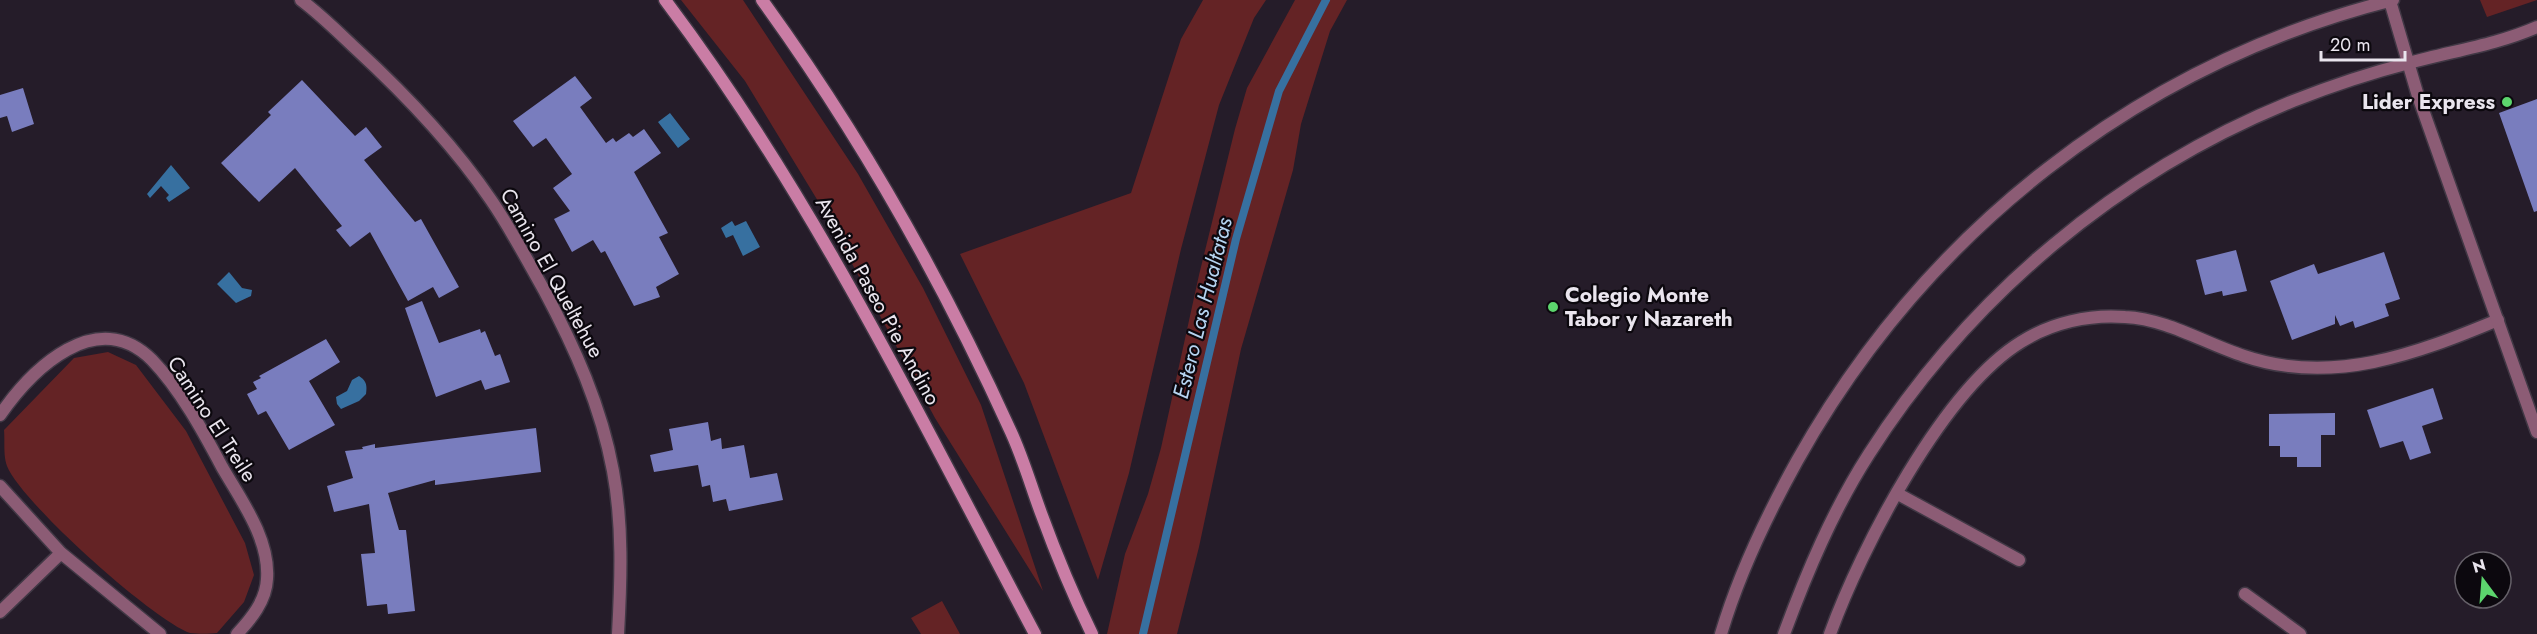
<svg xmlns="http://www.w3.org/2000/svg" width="2537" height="634" font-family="Jost,sans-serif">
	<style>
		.green { fill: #642325 }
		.water { fill: #3770a0 }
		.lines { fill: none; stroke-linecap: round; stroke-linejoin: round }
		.stream { stroke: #3770a0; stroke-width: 8 }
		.building { fill: #797dbe }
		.minor-casing { stroke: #413845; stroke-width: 15 }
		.tertiary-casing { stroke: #413845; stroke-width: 15 }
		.secondary-casing { stroke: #413845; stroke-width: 15 }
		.minor { stroke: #8c5c75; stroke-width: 12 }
		.tertiary { stroke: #8c5c75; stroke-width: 12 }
		.secondary { stroke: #ca7da5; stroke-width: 12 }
		.poi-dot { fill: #5cd56d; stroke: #0c080e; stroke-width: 2 }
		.labels { text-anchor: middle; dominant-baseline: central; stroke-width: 4.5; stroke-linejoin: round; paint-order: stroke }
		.poi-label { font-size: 21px; font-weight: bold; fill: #eae5ee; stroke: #0c080e; text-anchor: end }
		.street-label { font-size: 21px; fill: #eae5ee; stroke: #0c080e }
		.water-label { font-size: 22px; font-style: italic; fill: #b6d4f1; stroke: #0c080e }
	</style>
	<rect width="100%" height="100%" fill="#251c29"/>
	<path class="green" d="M 681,0 L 743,0 L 858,174 L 923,288 L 981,405 L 1043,591 L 935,418 L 821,206 L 745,81 Z
		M 1203,0 L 1266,0 L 1254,18 L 1219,105 L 1181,249 L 1129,473 L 1098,580 L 1024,383 L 960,254 L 1131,193 L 1181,39 Z
		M 1295,0 L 1347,0 L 1330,31 L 1301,124 L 1293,170 L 1241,349 L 1199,547 L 1177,634 L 1107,634 L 1125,554 L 1148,494 L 1161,448 L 1199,275 L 1235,129 L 1247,88 Z
		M 2480,0 L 2537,0 L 2487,17 Z
		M 108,352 L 136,365 L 186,431 L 245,543 L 254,575 L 244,602 L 217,633 C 210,634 197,634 190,633 C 153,620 21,502 7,466 C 3,456 5,440 4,430 L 74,358 Z
		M 942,601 L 960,634 L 921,634 L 911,618 Z"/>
	<path class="water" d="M 670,113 L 690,139 L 678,148 L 658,122 Z
		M 171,165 L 190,188 L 169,202 L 166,198 L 169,195 L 161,186 L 150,198 L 147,194 Z
		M 732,221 L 735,226 L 746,221 L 760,247 L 743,256 L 733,235 L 726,238 L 721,228 Z
		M 229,272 L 242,288 L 252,290 L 251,296 L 236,303 L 217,284 Z
		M 359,376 C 367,381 367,386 366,394 L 359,401 L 341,409 L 337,404 L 336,397 L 347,391 L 352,380 Z"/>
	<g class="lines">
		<path class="stream" d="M 1143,634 L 1236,239 L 1279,91 L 1326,0"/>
	</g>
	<path class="building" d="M 575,76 L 592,98 L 580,107 L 606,143 L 613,138 L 616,142 L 629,133 L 633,137 L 644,129 L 661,153 L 634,172 L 668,233 L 659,237 L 679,274 L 656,287 L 660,297 L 634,306 L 605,251 L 601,253 L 593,240 L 572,252 L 554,219 L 570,211 L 553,188 L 572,174 L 546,138 L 533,147 L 513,121 Z
		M 302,80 L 355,136 L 366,127 L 382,147 L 364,160 L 415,222 L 421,219 L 459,287 L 439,298 L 433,287 L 408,301 L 370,232 L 350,247 L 336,230 L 342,226 L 295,168 L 259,202 L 221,163 L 271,115 L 268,112 Z
		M 23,88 L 34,124 L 12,132 L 7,116 L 0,118 L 0,95 Z
		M 2537,99 L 2537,211 L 2534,212 L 2499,113 Z
		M 2236,250 L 2247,291 L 2223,296 L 2222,291 L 2205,295 L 2196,260 Z
		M 2384,252 L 2400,299 L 2385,304 L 2389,316 L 2355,328 L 2353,321 L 2340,326 L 2335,315 L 2335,324 L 2292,340 L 2270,281 L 2314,264 L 2318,274 Z
		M 422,301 L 439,343 L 480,329 L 481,333 L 485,331 L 495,356 L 500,354 L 510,382 L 485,390 L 481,380 L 436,397 L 405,308 Z
		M 326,339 L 340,362 L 309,381 L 335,425 L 289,450 L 266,411 L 258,415 L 247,394 L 257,389 L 253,382 L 261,378 L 259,376 Z
		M 2433,388 L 2443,419 L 2422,426 L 2431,453 L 2410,460 L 2403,441 L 2380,448 L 2367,410 Z
		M 2335,413 L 2335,435 L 2321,435 L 2321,467 L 2297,467 L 2297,457 L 2280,457 L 2280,446 L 2269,446 L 2269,414 Z
		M 708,422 L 711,441 L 721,438 L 722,449 L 744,445 L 750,478 L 777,473 L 783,500 L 729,511 L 726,499 L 713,502 L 710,485 L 702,487 L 698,465 L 654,472 L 650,455 L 673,450 L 669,429 Z
		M 536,428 L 541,472 L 435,485 L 435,480 L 388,493 L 399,530 L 406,530 L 415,611 L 388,614 L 387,604 L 367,606 L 361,554 L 375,553 L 369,504 L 334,512 L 327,486 L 353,478 L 345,451 L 363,449 L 362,447 L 375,444 L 375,448 Z"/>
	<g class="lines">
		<g class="minor-casing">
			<path id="minor" d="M 301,0 C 321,15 338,32 355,48 C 405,94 453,144 491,200 C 511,229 527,260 544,290 C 575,348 601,406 613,471 C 623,524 621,580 618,634
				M 0,415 C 32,369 97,305 152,360 C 180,389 203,431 222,467 C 241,500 270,539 267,579 C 266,601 251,619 237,634
				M 0,486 L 61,553 L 160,634
				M 1898,494 L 2019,560
				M 2245,594 L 2300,634
				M 0,612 L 61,553
				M 1830,634 C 1861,548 1943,390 2021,342 C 2051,323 2089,314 2125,317 C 2167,319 2204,343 2244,356 C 2332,386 2416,354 2498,320"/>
		</g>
		<g class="tertiary-casing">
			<path id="tertiary" d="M 2390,1 L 2418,96 L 2537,432
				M 1721,634 C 1739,573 1766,517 1797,461 C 1925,232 2138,64 2393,0
				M 1784,634 C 1807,572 1833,510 1869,454 C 1970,296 2119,171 2293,101 C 2331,86 2370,73 2409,63 C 2452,51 2496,45 2537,27"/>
		</g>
		<g class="secondary-casing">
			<path id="secondary" d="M 665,0 C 813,196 920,418 1035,634
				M 762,0 C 860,135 942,280 1011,432 C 1023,458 1031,486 1041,513 C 1056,554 1073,595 1092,634"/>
		</g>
		<use href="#minor" class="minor"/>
		<use href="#tertiary" class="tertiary"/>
		<use href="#secondary" class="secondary"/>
	</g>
	<g class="poi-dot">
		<circle cx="2507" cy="102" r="6"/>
		<circle cx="1553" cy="307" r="6"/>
	</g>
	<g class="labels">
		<g class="poi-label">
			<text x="2495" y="102">Lider Express</text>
			<text x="1565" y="295" text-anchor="start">Colegio Monte<tspan x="1565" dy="24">Tabor y Nazareth</tspan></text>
		</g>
		<g class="street-label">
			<text transform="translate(552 273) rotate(61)">Camino El Queltehue</text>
			<text transform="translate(878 301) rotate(61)">Avenida Paseo Pie Andino</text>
			<text transform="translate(212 419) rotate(57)">Camino El Treile</text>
		</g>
		<g class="water-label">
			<text transform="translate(1202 308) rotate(-76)">Estero Las Hualtatas</text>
		</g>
	</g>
	<g transform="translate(2483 580) rotate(344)"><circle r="28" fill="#0c080e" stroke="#656068" stroke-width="1.5"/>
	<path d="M0-4.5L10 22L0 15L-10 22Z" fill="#5cd56d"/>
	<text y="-9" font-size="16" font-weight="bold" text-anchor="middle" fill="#eae5ee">N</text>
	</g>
	<path d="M2321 51v9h84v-9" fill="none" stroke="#eae5ee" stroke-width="3"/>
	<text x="2330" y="51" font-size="18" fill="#eae5ee" stroke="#0c080e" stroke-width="4.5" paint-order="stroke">20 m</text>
</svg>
